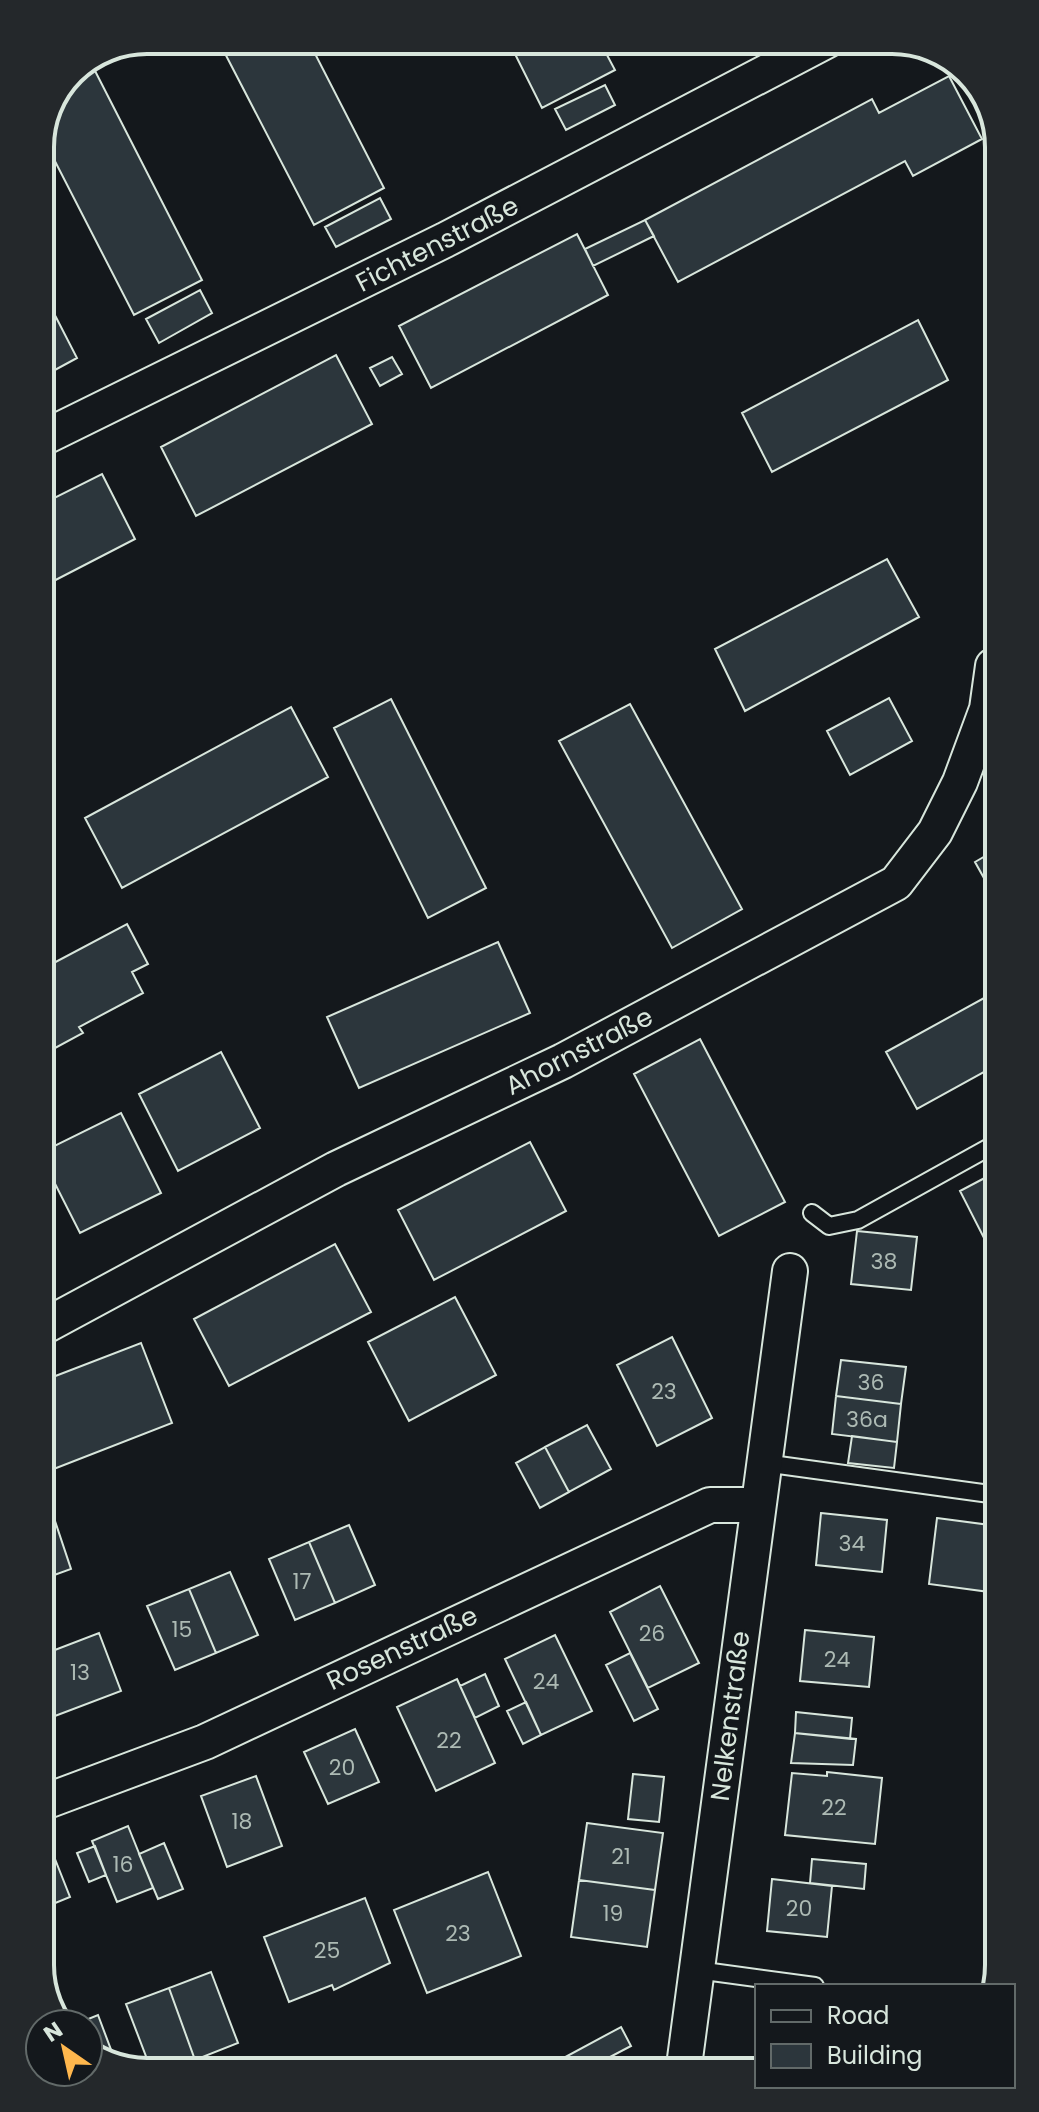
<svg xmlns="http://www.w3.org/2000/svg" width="1039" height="2112" font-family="Poppins,sans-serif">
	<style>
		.building { fill: #2c363c; stroke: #d8e6dc; stroke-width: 2 }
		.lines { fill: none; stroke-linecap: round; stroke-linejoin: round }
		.lane-casing { stroke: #d8e6dc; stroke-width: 20 }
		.street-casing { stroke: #d8e6dc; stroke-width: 38 }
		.lane { stroke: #14181c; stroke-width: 16 }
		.street { stroke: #14181c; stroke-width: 34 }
		.labels { text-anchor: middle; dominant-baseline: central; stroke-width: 6; stroke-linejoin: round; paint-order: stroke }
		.number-label { font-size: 22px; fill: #adbab4 }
		.street-label { font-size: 26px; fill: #d8e6dc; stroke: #14181c }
		.rim { fill: none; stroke: #d8e6dc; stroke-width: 4 }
	</style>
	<rect width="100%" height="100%" fill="#14181c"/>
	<path class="building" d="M 218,40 L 308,40 L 384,188 L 314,225 Z
		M 508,40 L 599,40 L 615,70 L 542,108 Z
		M 91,63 L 202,280 L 134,315 L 42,136 L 72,71 Z
		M 949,76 L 982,139 L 913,176 L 905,161 L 678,282 L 645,220 L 872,99 L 879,113 Z
		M 605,85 L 615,105 L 566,130 L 555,109 Z
		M 380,198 L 391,219 L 336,247 L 325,227 Z
		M 645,220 L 654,236 L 593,266 L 585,249 Z
		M 577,234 L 608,295 L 431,388 L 399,326 Z
		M 42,290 L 77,358 L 42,377 L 41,291 Z
		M 200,290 L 212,313 L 159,343 L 146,319 Z
		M 918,320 L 948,380 L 772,472 L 742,413 Z
		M 336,355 L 372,424 L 196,516 L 161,447 Z
		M 392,357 L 402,374 L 380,386 L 370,368 Z
		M 102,474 L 135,539 L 42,587 L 42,504 Z
		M 887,559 L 919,617 L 745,711 L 715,649 Z
		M 889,698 L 912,741 L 850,775 L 827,731 Z
		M 391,699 L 486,888 L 428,918 L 334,728 Z
		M 630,704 L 742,909 L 672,948 L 559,741 Z
		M 291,707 L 328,777 L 122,888 L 85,818 Z
		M 994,851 L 994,896 L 975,862 Z
		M 127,924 L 148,964 L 132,972 L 143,993 L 79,1027 L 83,1033 L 44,1054 L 44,983 L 54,978 L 48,966 Z
		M 498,942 L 530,1013 L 359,1088 L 327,1017 Z
		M 995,992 L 995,1066 L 917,1109 L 886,1052 Z
		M 700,1039 L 785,1202 L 719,1236 L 634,1074 Z
		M 221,1052 L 260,1128 L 178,1171 L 139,1094 Z
		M 121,1113 L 161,1193 L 80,1233 L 44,1162 L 44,1151 Z
		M 530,1142 L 566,1211 L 434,1280 L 398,1210 Z
		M 996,1172 L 996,1232 L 984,1238 L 960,1191 Z
		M 857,1231 L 917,1237 L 911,1290 L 851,1284 Z
		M 335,1244 L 371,1312 L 229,1386 L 194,1319 Z
		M 455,1297 L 496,1375 L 409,1421 L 368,1342 Z
		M 672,1337 L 712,1418 L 657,1446 L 617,1365 Z
		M 141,1343 L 172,1423 L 46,1472 L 45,1380 Z
		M 841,1360 L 906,1367 L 901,1404 L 836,1396 Z
		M 836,1396 L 901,1404 L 897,1442 L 832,1434 Z
		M 587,1425 L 611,1469 L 569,1492 L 545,1447 Z
		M 852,1436 L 897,1442 L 894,1468 L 848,1463 Z
		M 545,1447 L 569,1492 L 540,1508 L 516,1463 Z
		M 48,1500 L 71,1569 L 46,1578 L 46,1501 Z
		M 821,1513 L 887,1520 L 882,1572 L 816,1565 Z
		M 937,1518 L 997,1526 L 997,1593 L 929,1584 Z
		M 349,1525 L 375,1585 L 335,1603 L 309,1542 Z
		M 309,1542 L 335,1603 L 295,1620 L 269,1559 Z
		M 230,1572 L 258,1635 L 216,1653 L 189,1589 Z
		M 660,1586 L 699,1663 L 648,1688 L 610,1612 Z
		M 189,1589 L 216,1653 L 175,1670 L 147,1606 Z
		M 805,1630 L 874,1637 L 869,1687 L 800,1681 Z
		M 99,1633 L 121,1691 L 47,1719 L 47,1653 Z
		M 555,1635 L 592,1711 L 541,1735 L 505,1659 Z
		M 630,1653 L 658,1709 L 634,1721 L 606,1665 Z
		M 485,1674 L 499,1706 L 475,1718 L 460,1686 Z
		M 457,1679 L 495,1763 L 436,1791 L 397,1707 Z
		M 526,1702 L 541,1735 L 523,1744 L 507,1711 Z
		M 796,1712 L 852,1718 L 850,1739 L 795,1733 Z
		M 355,1729 L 379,1782 L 328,1804 L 304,1752 Z
		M 795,1733 L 856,1739 L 853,1765 L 791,1763 Z
		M 827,1772 L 882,1778 L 875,1844 L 785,1835 L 792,1773 L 827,1776 Z
		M 633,1774 L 664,1777 L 659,1822 L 628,1819 Z
		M 256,1776 L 282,1846 L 227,1867 L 201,1796 Z
		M 587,1823 L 663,1833 L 655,1890 L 579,1880 Z
		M 128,1826 L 153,1888 L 117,1902 L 92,1841 Z
		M 164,1843 L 183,1889 L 158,1899 L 139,1854 Z
		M 95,1846 L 106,1875 L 89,1882 L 77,1853 Z
		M 53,1854 L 70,1897 L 48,1906 L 47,1857 Z
		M 812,1859 L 866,1864 L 864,1889 L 810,1883 Z
		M 488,1872 L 521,1956 L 427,1993 L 394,1910 Z
		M 772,1879 L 832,1886 L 827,1937 L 767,1931 Z
		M 579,1880 L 655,1890 L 647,1947 L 571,1937 Z
		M 365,1898 L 390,1963 L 334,1990 L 332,1985 L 289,2002 L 264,1937 Z
		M 211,1972 L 238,2043 L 195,2060 L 169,1988 Z
		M 169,1988 L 195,2060 L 163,2072 L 152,2072 L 126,2004 Z
		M 98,2015 L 116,2063 L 88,2052 L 88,2024 L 76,2024 Z
		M 621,2027 L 631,2046 L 591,2067 L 545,2068 Z"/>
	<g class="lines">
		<g class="lane-casing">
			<path id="lane" d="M 812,1213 L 829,1226 L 858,1220 L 995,1144
				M 764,1463 L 997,1495
				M 697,1970 L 815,1986"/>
		</g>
		<g class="street-casing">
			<path id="street" d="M 41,439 L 445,240 L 828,40
				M 45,1326 L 336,1169 L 563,1061 L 896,883 L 935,832 L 960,782 L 987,709 L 993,666
				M 47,1801 L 205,1742 L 710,1505 L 758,1505
				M 684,2066 L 790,1271"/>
		</g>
		<use href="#lane" class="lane"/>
		<use href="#street" class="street"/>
	</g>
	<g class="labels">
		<g class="number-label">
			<text x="884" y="1261">38</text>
			<text x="871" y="1382">36</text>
			<text x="664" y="1391">23</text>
			<text x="867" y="1419">36a</text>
			<text x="852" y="1543">34</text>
			<text x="302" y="1581">17</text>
			<text x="182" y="1629">15</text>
			<text x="652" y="1633">26</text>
			<text x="837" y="1659">24</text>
			<text x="80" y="1672">13</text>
			<text x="546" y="1681">24</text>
			<text x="449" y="1740">22</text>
			<text x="342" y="1767">20</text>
			<text x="834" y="1807">22</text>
			<text x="242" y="1821">18</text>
			<text x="621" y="1856">21</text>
			<text x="123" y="1864">16</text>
			<text x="799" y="1908">20</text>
			<text x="613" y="1913">19</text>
			<text x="458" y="1933">23</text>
			<text x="327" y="1950">25</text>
		</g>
		<g class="street-label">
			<text transform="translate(437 244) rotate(-27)">Fichtenstraße</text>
			<text transform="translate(579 1051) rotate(-27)">Ahornstraße</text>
			<text transform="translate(402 1648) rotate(-25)">Rosenstraße</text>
			<text transform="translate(730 1716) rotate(-83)">Nelkenstraße</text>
		</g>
	</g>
	<path d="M0 0H1039V2112H0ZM147 54H892A93 93 0 0 1 985 147V1965A93 93 0 0 1 892 2058H147A93 93 0 0 1 54 1965V147A93 93 0 0 1 147 54Z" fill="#24282b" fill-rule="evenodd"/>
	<path class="rim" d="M147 54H892A93 93 0 0 1 985 147V1965A93 93 0 0 1 892 2058H147A93 93 0 0 1 54 1965V147A93 93 0 0 1 147 54Z"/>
	<rect x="755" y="1984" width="260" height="104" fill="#14181c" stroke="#626a69" stroke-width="2"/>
	<rect x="771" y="2010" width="40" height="12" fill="#14181c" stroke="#626a69" stroke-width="2"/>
	<text x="827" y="2024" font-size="24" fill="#d8e6dc">Road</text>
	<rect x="771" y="2044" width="40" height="24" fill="#2c363c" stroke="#626a69" stroke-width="2"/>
	<text x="827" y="2064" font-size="24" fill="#d8e6dc">Building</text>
	<g transform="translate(64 2048) rotate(326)"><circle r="38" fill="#14181c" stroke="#626a69" stroke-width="2"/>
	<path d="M0-6L14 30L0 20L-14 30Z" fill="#ffb74d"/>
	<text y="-12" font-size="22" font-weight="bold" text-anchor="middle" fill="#d8e6dc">N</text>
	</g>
</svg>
